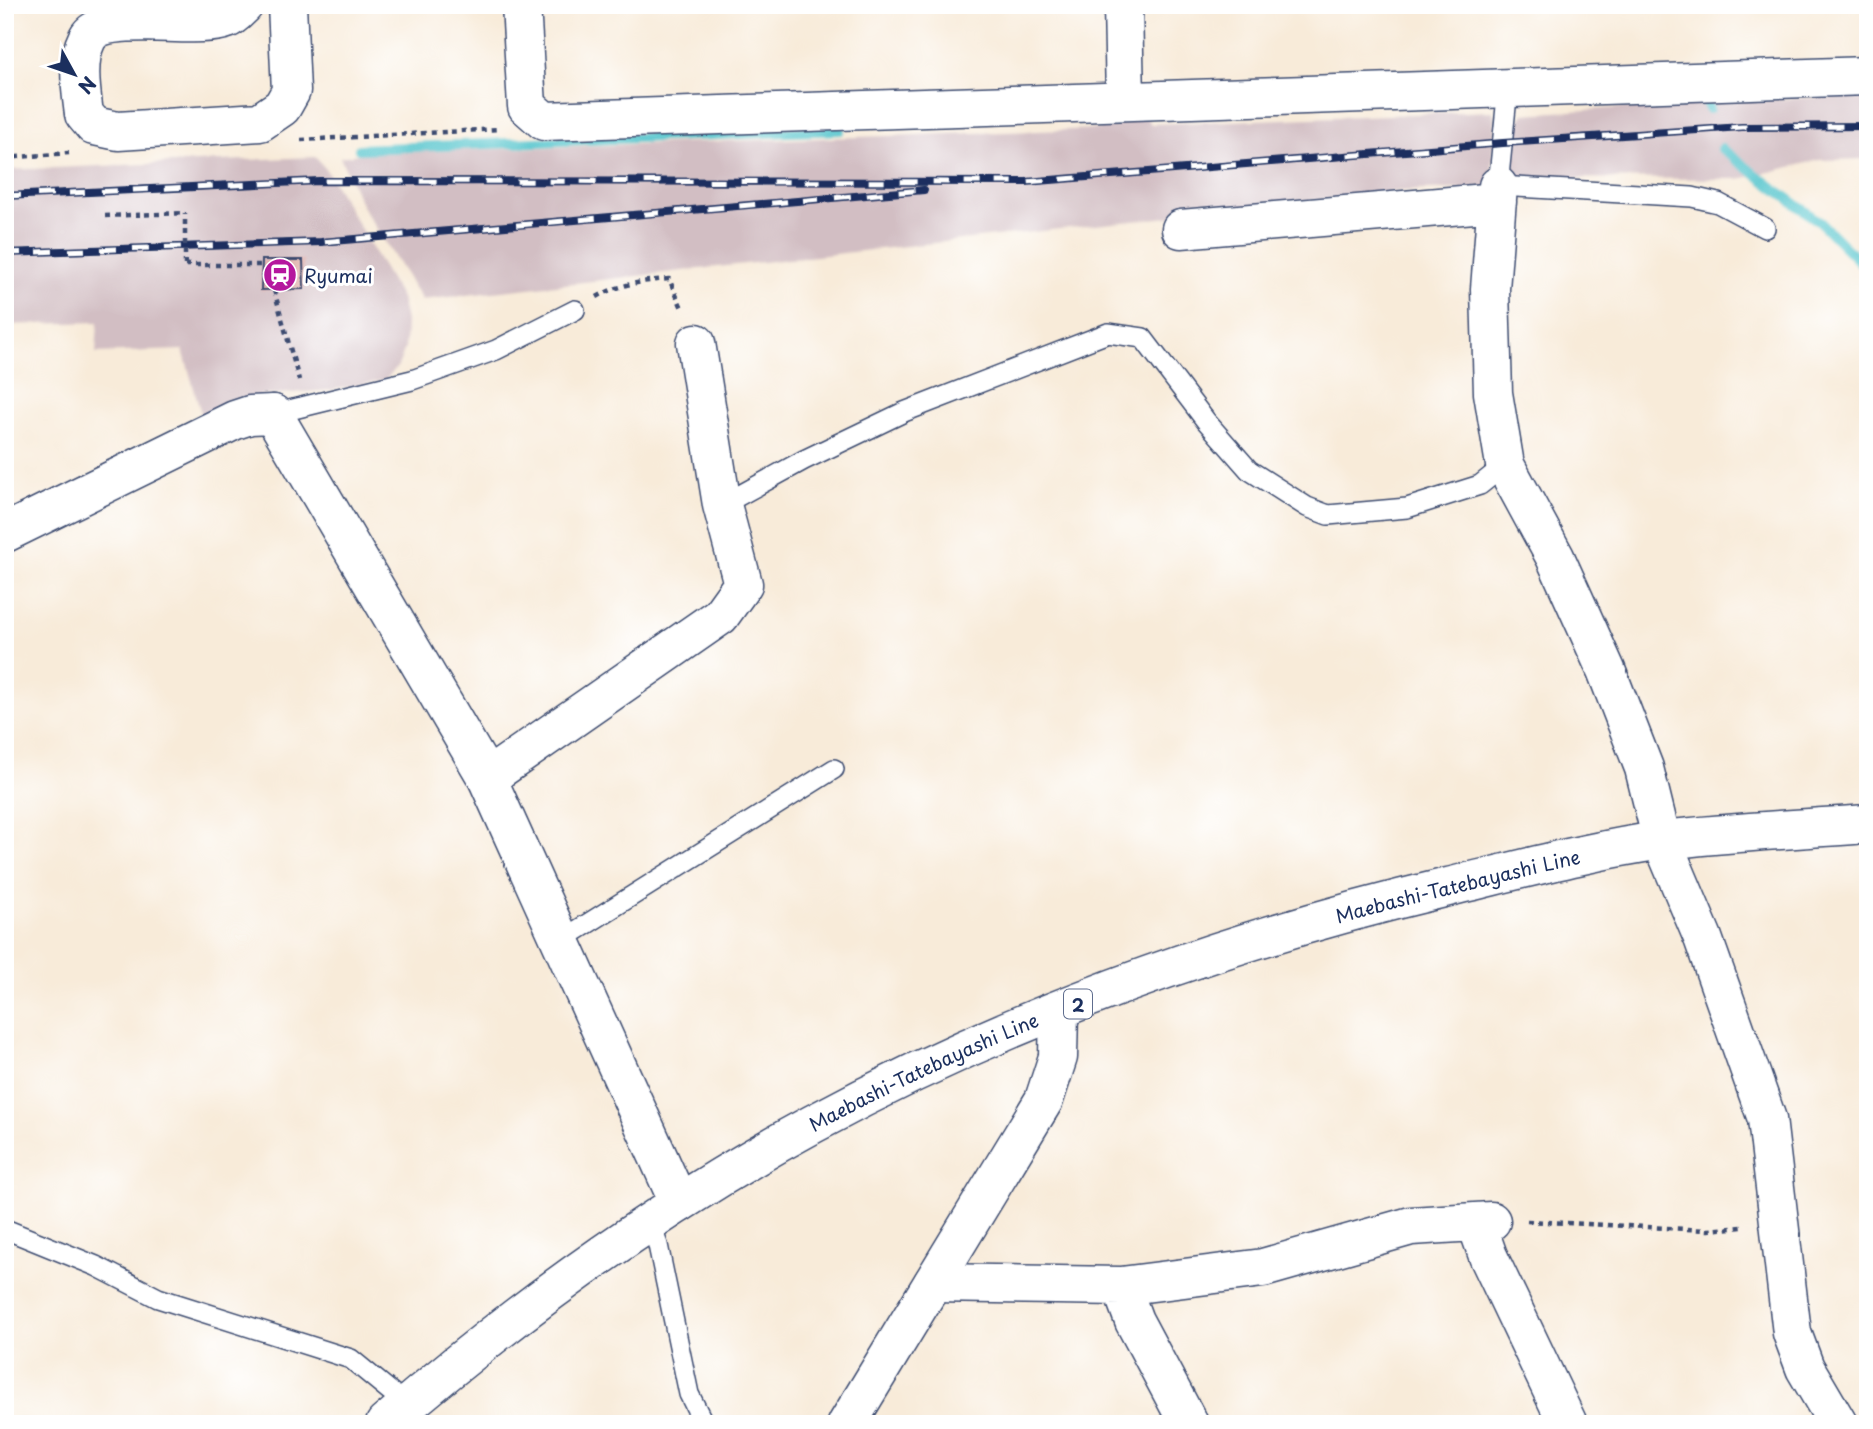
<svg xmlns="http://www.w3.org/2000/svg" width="1873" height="1429" font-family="'Playpen Sans',sans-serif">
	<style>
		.industrial { fill: #d2bec3 }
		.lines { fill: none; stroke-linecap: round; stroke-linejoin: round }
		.stream { stroke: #59c6ce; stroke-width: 10 }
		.building { fill: #dca7a2 }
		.lane-casing { stroke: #3c4b70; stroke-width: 22 }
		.street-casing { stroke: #3c4b70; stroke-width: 41 }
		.secondary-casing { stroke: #3c4b70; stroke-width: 41 }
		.primary-casing { stroke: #3c4b70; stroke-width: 41 }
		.path { stroke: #3c4b70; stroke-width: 4.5; stroke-dasharray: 5 5; stroke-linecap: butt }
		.lane { stroke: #fff; stroke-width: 19 }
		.street { stroke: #fff; stroke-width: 38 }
		.secondary { stroke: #fff; stroke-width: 38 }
		.primary { stroke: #fff; stroke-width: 38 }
		.rail-casing { stroke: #1b2f5e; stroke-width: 8 }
		.rail { stroke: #fff; stroke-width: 5; stroke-dasharray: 16; stroke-linecap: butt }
		.path-bridge { stroke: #3c4b70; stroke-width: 4.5; stroke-dasharray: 5 5; stroke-linecap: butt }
		.labels { text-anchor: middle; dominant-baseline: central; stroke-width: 6; stroke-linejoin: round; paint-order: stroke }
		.shield { fill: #fff; stroke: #5f6d8e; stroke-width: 2 }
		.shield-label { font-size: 18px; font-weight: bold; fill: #1b2f5e }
		.poi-label { font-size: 19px; fill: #1b2f5e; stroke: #fff; text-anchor: start }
		.street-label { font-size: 19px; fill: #1b2f5e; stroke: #fff }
	</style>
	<rect width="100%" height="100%" fill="#fff"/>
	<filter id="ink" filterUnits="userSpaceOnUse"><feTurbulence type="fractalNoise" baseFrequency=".0143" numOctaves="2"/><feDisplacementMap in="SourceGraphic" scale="14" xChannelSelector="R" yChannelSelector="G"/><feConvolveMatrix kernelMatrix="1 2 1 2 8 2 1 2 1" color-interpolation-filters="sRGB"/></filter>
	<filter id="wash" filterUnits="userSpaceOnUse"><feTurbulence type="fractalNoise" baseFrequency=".00686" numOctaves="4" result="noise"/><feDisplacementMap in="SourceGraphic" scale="28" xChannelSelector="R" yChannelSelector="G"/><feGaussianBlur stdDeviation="1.57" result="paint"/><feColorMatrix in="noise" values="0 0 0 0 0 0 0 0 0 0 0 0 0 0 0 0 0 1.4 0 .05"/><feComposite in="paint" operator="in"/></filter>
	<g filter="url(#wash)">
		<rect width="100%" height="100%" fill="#f8ebd9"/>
		<path class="industrial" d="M 1868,96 L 1868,159 L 1820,160 L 1740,179 L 1509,178 L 1511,132 L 1524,114 L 1741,100 Z
			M 1493,111 L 1496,132 L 1490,188 L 1400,191 L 422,300 L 362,206 L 340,157 L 365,153 L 1099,129 L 1108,115 L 1146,113 L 1150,124 Z
			M 315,157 L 325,168 L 401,298 L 406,321 L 405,348 L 398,366 L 385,380 L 332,390 L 263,395 L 203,420 L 183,350 L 96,353 L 98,322 L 5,325 L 5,170 Z"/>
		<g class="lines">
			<path class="stream" d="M 1696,97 L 1704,97 L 1709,109
				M 359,149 L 840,130
				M 1722,149 L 1821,223 L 1868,270"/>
		</g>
		<g id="blocks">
			<path class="building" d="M 262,260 L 303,260 L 304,289 L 261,290 Z"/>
		</g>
	</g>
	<g filter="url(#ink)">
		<use href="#blocks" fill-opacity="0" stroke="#3c4b70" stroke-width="2"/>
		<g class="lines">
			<g class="lane-casing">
				<path id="lane" d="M 1508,87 L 1498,186 L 1692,197 L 1718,203 L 1765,228
					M 273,414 L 412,380 L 496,350 L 575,310
					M 722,505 L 804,460 L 904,412 L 1108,333 L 1143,338 L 1206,421 L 1249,470 L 1307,507 L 1328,515 L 1407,508 L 1480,485 L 1505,465
					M 560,941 L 834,769
					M 650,1223 L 658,1245 L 689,1394 L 704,1424
					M 5,1229 L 96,1266 L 158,1298 L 351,1359 L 407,1405"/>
			</g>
			<g class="street-casing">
				<path id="street" d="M 521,5 L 527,106 L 544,121 L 1868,76
					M 1123,5 L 1125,100
					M 1498,186 L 1490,289 L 1493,393 L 1505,465 L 1555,557 L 1606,670 L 1644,768 L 1662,841 L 1703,938 L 1767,1119 L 1792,1333 L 1805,1368 L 1838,1424
					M 1181,229 L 1497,202
					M 5,533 L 235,420 L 250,415 L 273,414
					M 487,778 L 720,616 L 743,584 L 722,505 L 696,343
					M 1476,1222 L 1488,1256 L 1568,1424
					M 933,1283 L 1121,1286 L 1263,1268 L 1411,1226 L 1491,1221
					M 1121,1286 L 1134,1321 L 1189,1424"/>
			</g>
			<g class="secondary-casing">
				<path id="secondary" d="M 244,5 C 239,10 233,17 227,19 C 195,32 102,8 87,39 C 76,60 81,91 84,114 L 94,126 L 118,131 L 260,122 L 282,107 L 291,91 L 287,5
					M 273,414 L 487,778 L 679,1203
					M 847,1424 L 1044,1100 L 1058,1057 L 1059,1011"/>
			</g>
			<g class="primary-casing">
				<g id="primary">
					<path id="s1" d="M 385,1424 C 516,1311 661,1206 813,1124 C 1011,1017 1229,939 1448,887 C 1519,870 1592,850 1664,840 C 1731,832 1800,829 1868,824"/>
				</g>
			</g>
			<path class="path" d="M 301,140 L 499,129
				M 5,158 L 69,153
				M 105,216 L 185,213
				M 185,265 L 261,265
				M 274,290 L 299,380
				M 597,297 C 620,284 643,281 669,279 L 682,308
				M 1527,1221 L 1709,1230 L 1742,1227"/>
			<use href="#lane" class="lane"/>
			<use href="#street" class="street"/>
			<use href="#secondary" class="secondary"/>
			<use href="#primary" class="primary"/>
			<g class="rail-casing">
				<path id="rail" d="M 5,196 L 319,181 L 1026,182 L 1503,143 L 1742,127 L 1868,126
					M 5,253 L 321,242 L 924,190"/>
			</g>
			<use href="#rail" class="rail"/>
			<path class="path-bridge" d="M 185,265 L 185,213"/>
		</g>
	</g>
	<defs>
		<g id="station-disc" transform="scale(1.75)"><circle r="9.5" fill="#b5179e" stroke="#fff"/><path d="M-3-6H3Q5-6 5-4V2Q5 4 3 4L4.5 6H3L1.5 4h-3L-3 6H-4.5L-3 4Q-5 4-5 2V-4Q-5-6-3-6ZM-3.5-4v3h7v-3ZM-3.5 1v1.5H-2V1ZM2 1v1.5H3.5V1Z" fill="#fff"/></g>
	</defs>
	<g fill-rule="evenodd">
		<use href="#station-disc" x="280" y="275"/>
	</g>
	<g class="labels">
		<rect class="shield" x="1064" y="989.5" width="28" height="29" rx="5"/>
		<g class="shield-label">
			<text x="1078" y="1004">2</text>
		</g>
		<g class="poi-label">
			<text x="304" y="275">Ryumai</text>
		</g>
		<g class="street-label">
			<text stroke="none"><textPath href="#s1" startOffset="1213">Maebashi-Tatebayashi Line</textPath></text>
			<text stroke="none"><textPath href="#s1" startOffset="646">Maebashi-Tatebayashi Line</textPath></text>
		</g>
	</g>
	<rect width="1873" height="1429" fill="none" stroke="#fff" stroke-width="28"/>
	<g transform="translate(74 74) rotate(130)" stroke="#ffffff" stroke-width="5" paint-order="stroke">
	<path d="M0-5L12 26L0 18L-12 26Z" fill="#1b2f5e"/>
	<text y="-10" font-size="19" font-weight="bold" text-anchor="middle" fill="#1b2f5e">N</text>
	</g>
</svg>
